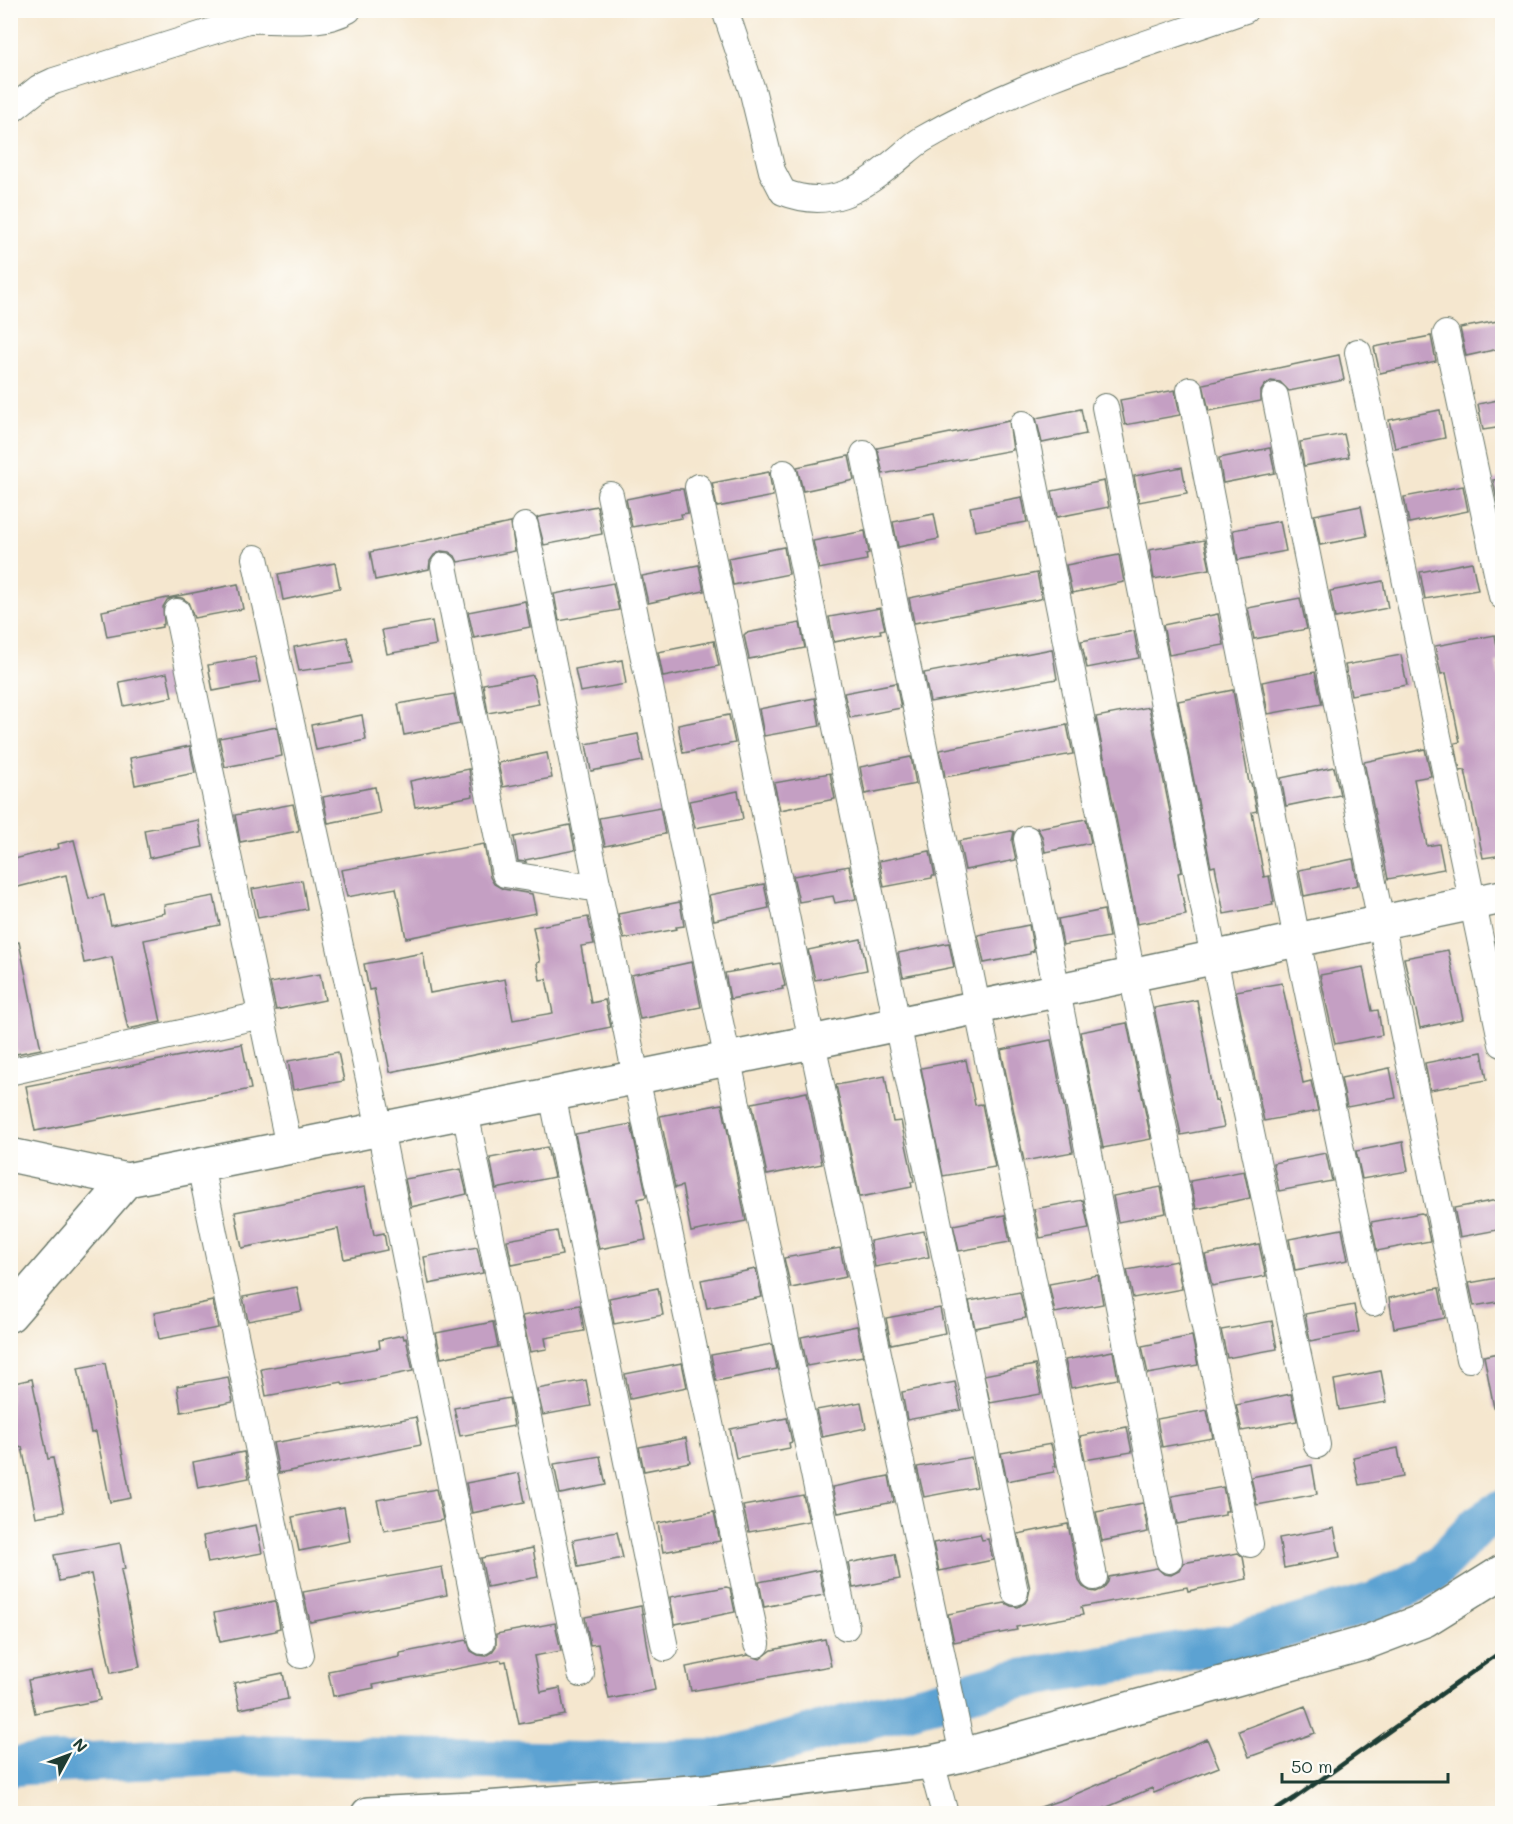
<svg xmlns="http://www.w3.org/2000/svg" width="1513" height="1824" font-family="Mali,sans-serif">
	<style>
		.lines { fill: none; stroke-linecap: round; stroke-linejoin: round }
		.river { stroke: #5ca2d2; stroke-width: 40 }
		.building { fill: #c49fc3 }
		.minor-casing { stroke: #6a786a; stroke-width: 28 }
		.tertiary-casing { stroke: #6a786a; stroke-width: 36 }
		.minor { stroke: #fff; stroke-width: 26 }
		.tertiary { stroke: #fff; stroke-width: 33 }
		.rail { stroke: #1f3d34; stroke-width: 4.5 }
	</style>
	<rect width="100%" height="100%" fill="#fdfcf7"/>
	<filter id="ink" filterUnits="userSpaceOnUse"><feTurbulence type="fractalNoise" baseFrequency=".0167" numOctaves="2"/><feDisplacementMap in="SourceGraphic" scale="12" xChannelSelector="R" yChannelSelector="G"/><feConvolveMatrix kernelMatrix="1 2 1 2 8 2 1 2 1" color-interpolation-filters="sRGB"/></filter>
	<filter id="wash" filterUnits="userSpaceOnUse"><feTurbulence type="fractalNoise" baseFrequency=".008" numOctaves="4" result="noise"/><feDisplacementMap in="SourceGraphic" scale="24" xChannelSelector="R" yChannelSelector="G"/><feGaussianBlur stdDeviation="1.35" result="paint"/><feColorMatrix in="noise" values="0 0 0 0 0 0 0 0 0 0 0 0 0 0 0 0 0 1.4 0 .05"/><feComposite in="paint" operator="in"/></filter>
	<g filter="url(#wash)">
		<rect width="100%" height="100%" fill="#f5e7cf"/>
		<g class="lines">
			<path class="river" d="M 10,1767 L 25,1765 L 246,1755 L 583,1762 L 719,1759 L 1009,1681 L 1235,1643 L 1374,1602 L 1430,1575 L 1478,1525 L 1502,1509"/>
		</g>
		<g id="blocks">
			<path class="building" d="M 1503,320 L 1503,348 L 1466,356 L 1460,328 Z
				M 1431,336 L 1436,361 L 1380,373 L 1374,347 Z
				M 1339,355 L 1344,380 L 1289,391 L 1280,382 L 1271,381 L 1265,385 L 1261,391 L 1261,401 L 1209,411 L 1203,384 Z
				M 1175,390 L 1180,415 L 1125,425 L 1120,400 Z
				M 1503,399 L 1503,427 L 1483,430 L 1478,404 Z
				M 1081,409 L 1086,434 L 1042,443 L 1036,418 Z
				M 1440,410 L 1445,438 L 1395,448 L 1389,420 Z
				M 1009,421 L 1013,450 L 883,474 L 877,448 Z
				M 1344,434 L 1349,457 L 1304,466 L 1300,442 Z
				M 1270,448 L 1275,473 L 1223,483 L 1219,458 Z
				M 849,456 L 854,480 L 803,491 L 797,467 Z
				M 1182,467 L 1187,493 L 1139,502 L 1134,476 Z
				M 769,472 L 773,496 L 717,507 L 712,483 Z
				M 1503,478 L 1503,504 L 1498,505 L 1493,480 Z
				M 1104,481 L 1109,507 L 1057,517 L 1052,491 Z
				M 1463,486 L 1468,511 L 1409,523 L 1404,497 Z
				M 676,489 L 683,489 L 688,513 L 681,514 L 682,518 L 632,527 L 626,499 Z
				M 1022,497 L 1027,522 L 975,531 L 970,507 Z
				M 597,506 L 602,534 L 544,545 L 537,518 L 539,517 Z
				M 1361,506 L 1367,536 L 1320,545 L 1314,515 Z
				M 934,514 L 939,539 L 898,547 L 893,522 Z
				M 1280,521 L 1286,551 L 1238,560 L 1233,530 Z
				M 511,523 L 515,551 L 458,562 L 455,556 L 449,552 L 441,551 L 434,555 L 430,561 L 429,569 L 375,580 L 370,552 Z
				M 865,531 L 869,553 L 866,554 L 867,560 L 819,569 L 813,541 Z
				M 1204,540 L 1210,569 L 1154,579 L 1149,550 Z
				M 784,547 L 789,574 L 733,585 L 728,558 Z
				M 1119,555 L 1124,582 L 1072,593 L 1066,565 Z
				M 1472,562 L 1478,590 L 1425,599 L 1420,572 Z
				M 335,563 L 340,588 L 283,600 L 278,574 Z
				M 699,565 L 704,591 L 648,603 L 642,576 Z
				M 1037,573 L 1042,598 L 1040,599 L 914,623 L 909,598 Z
				M 1383,581 L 1388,608 L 1335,618 L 1330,591 Z
				M 613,583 L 619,610 L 559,621 L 554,594 Z
				M 238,584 L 243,609 L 194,618 L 188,602 L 182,598 L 175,597 L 167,600 L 163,607 L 164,624 L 162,625 L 162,627 L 107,637 L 102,611 Z
				M 1300,598 L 1307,629 L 1254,639 L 1248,608 Z
				M 525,601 L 530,627 L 474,638 L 468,612 Z
				M 880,608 L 885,629 L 880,630 L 881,633 L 834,642 L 829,617 Z
				M 1218,614 L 1224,645 L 1169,655 L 1163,625 Z
				M 432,621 L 436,645 L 387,654 L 382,630 Z
				M 800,623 L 805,648 L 749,659 L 744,635 L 746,633 Z
				M 1134,631 L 1139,658 L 1087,668 L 1081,641 Z
				M 1495,635 L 1500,662 L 1496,663 L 1503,697 L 1503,855 L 1483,858 L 1465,770 L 1460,771 L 1455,743 L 1460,742 L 1446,673 L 1441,674 L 1435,646 Z
				M 347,637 L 353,663 L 299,671 L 294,647 Z
				M 714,641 L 719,666 L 663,677 L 658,652 Z
				M 1052,649 L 1057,679 L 930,702 L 924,673 Z
				M 1401,655 L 1407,685 L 1351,695 L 1345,665 Z
				M 255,657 L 260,682 L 213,691 L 208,665 Z
				M 622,660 L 626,684 L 580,692 L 575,669 Z
				M 1315,672 L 1322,704 L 1268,714 L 1262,682 Z
				M 167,673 L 172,697 L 124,706 L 119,682 Z
				M 533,675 L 539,704 L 488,713 L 483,684 Z
				M 896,683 L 901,708 L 850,718 L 844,693 Z
				M 1233,690 L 1249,783 L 1251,783 L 1257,811 L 1252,812 L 1264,877 L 1269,876 L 1274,902 L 1272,902 L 1273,905 L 1224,914 L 1215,866 L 1211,867 L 1178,701 Z
				M 454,694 L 460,724 L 404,735 L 398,704 Z
				M 815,698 L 820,726 L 764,736 L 759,709 Z
				M 1149,707 L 1182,872 L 1178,873 L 1186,915 L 1137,924 L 1096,717 Z
				M 362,715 L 366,740 L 316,750 L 311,725 Z
				M 729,715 L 735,743 L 683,753 L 678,725 Z
				M 1067,725 L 1073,754 L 945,777 L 940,750 Z
				M 277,727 L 282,756 L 225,767 L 219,738 Z
				M 638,734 L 643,761 L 591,771 L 586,744 Z
				M 190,746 L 195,773 L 135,785 L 130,758 Z
				M 1425,749 L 1431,776 L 1414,779 L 1427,846 L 1439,844 L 1444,869 L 1388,879 L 1364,762 Z
				M 547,753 L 552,778 L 503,787 L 498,763 Z
				M 911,757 L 916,784 L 865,794 L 860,767 Z
				M 1334,767 L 1340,795 L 1286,806 L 1281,778 Z
				M 469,769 L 473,796 L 415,807 L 410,781 Z
				M 830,773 L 835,799 L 780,810 L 774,783 Z
				M 375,787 L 380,813 L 328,823 L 323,797 Z
				M 738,791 L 743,819 L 695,828 L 689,801 Z
				M 293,804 L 299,829 L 298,831 L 240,842 L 235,815 Z
				M 660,807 L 665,834 L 605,846 L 599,818 Z
				M 1086,819 L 1091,843 L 1045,852 L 1042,836 L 1037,828 Z
				M 198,820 L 203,847 L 149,858 L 144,830 Z
				M 570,825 L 575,850 L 525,860 L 526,862 L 518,861 L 514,837 Z
				M 1011,831 L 1014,832 L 1012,841 L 1016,860 L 965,870 L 959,841 Z
				M 74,840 L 89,899 L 104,895 L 111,925 L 165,913 L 164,905 L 214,896 L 220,925 L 144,940 L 161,1022 L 128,1029 L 112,957 L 84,963 L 66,875 L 10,889 L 10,860 L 59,848 L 58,844 Z
				M 484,844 L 490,877 L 494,884 L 503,889 L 532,894 L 536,913 L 406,938 L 396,888 L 347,897 L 341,870 Z
				M 930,851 L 935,876 L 932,876 L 932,878 L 884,887 L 879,861 Z
				M 1353,859 L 1358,885 L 1304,896 L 1299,870 Z
				M 849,866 L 856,899 L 835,903 L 833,896 L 799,902 L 793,876 Z
				M 302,880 L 307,909 L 258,918 L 252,889 Z
				M 764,884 L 769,908 L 714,920 L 709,895 Z
				M 680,902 L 684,926 L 676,927 L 677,929 L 624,939 L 618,914 Z
				M 1104,910 L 1109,937 L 1063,945 L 1058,919 Z
				M 588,917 L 594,944 L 581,946 L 591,1003 L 605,1000 L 611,1027 L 390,1072 L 374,989 L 369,990 L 364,964 L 423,953 L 430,993 L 505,979 L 513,1020 L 553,1013 L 546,979 L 540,980 L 537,963 L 540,962 L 533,927 Z
				M 1029,925 L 1034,951 L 1030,952 L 1030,954 L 984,963 L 978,935 Z
				M 861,939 L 867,970 L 815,980 L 808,950 Z
				M 19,942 L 41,1049 L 16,1054 L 10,1029 L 10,943 Z
				M 949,943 L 954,967 L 903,977 L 898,953 Z
				M 1448,950 L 1463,1019 L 1420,1028 L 1404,958 Z
				M 692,962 L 701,1007 L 640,1019 L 631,975 Z
				M 780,963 L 785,986 L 782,987 L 783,989 L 730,999 L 725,973 Z
				M 1363,967 L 1372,1011 L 1378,1010 L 1382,1035 L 1335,1044 L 1320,975 Z
				M 320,974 L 325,1000 L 276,1010 L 270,983 Z
				M 1282,983 L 1303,1083 L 1311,1081 L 1318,1111 L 1264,1121 L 1236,991 Z
				M 1197,1000 L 1215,1101 L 1218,1100 L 1224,1127 L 1181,1135 L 1154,1008 Z
				M 1127,1023 L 1151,1139 L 1103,1148 L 1080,1032 Z
				M 1051,1040 L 1073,1152 L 1024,1161 L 1001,1050 Z
				M 242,1044 L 251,1089 L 35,1131 L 26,1086 Z
				M 338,1052 L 344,1081 L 293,1090 L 288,1061 Z
				M 1482,1052 L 1487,1080 L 1430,1090 L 1425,1063 Z
				M 966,1060 L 975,1105 L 982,1104 L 995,1167 L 943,1176 L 921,1068 Z
				M 1390,1068 L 1396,1098 L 1347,1107 L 1341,1078 Z
				M 885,1076 L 893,1122 L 901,1121 L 914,1182 L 911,1182 L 912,1187 L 860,1197 L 836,1085 Z
				M 807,1092 L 822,1164 L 767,1175 L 752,1103 Z
				M 722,1104 L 746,1221 L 691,1232 L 682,1186 L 675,1188 L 660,1116 Z
				M 631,1124 L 646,1193 L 646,1197 L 638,1199 L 646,1240 L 599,1249 L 575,1134 Z
				M 1403,1142 L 1408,1171 L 1362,1179 L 1356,1151 Z
				M 547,1147 L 554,1177 L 496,1189 L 490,1158 Z
				M 1326,1153 L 1332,1181 L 1279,1191 L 1273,1163 Z
				M 461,1169 L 467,1194 L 411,1207 L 405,1179 Z
				M 1244,1171 L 1250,1198 L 1196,1209 L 1190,1181 Z
				M 365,1187 L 374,1235 L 384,1233 L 387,1250 L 344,1259 L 338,1229 L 242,1248 L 235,1212 Z
				M 1161,1187 L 1166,1213 L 1118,1222 L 1113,1196 Z
				M 1503,1199 L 1503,1229 L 1460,1237 L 1454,1208 Z
				M 1083,1200 L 1089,1229 L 1040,1238 L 1034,1209 Z
				M 1421,1213 L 1424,1214 L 1430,1241 L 1377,1251 L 1371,1222 Z
				M 1005,1215 L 1010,1242 L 959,1251 L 953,1225 Z
				M 1342,1229 L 1348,1260 L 1295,1270 L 1289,1239 Z
				M 557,1231 L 562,1255 L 512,1265 L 507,1240 Z
				M 924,1231 L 929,1257 L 875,1267 L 870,1241 Z
				M 1259,1244 L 1266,1276 L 1212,1286 L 1205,1255 Z
				M 477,1247 L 483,1273 L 429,1284 L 424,1257 Z
				M 840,1248 L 846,1277 L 791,1288 L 784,1258 Z
				M 1176,1261 L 1182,1289 L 1133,1298 L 1127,1270 Z
				M 756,1269 L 762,1297 L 707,1308 L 701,1280 Z
				M 1098,1275 L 1103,1304 L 1055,1313 L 1049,1284 Z
				M 1503,1277 L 1503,1301 L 1474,1306 L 1469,1283 Z
				M 297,1287 L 302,1311 L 248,1321 L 243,1297 Z
				M 658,1288 L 663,1315 L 614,1324 L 609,1298 Z
				M 1439,1288 L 1445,1318 L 1394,1328 L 1389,1298 Z
				M 1020,1292 L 1026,1318 L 975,1328 L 969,1301 Z
				M 213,1301 L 218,1328 L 159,1339 L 154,1313 Z
				M 580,1305 L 584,1331 L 545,1338 L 547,1349 L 530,1352 L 522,1316 Z
				M 1354,1305 L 1359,1332 L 1310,1341 L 1305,1314 Z
				M 940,1308 L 945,1333 L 891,1344 L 886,1318 Z
				M 1272,1321 L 1277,1349 L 1227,1358 L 1221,1330 Z
				M 493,1322 L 498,1347 L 441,1358 L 436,1333 Z
				M 857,1326 L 863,1356 L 807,1366 L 801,1337 Z
				M 403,1335 L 404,1339 L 406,1338 L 413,1371 L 343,1385 L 342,1382 L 266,1396 L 261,1369 L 380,1348 L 379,1340 Z
				M 1192,1336 L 1198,1365 L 1148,1374 L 1142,1346 Z
				M 772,1344 L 777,1369 L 716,1381 L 711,1355 Z
				M 1113,1351 L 1118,1379 L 1071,1388 L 1065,1360 Z
				M 1503,1352 L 1503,1408 L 1494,1408 L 1484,1356 Z
				M 105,1363 L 131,1498 L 110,1502 L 96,1432 L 91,1433 L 78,1368 Z
				M 682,1363 L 687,1387 L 630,1399 L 625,1374 Z
				M 1035,1365 L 1041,1394 L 990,1403 L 984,1375 Z
				M 1381,1371 L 1387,1402 L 1339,1410 L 1334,1380 Z
				M 228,1377 L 233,1402 L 181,1412 L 177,1386 Z
				M 32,1379 L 48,1459 L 53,1458 L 64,1512 L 36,1517 L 22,1447 L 14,1449 L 10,1433 L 10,1384 Z
				M 586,1380 L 591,1406 L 543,1415 L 537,1389 Z
				M 955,1382 L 961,1410 L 907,1420 L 902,1392 Z
				M 1291,1394 L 1297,1421 L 1242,1431 L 1236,1405 Z
				M 509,1398 L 514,1426 L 460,1436 L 454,1408 Z
				M 861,1402 L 866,1428 L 822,1437 L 816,1410 Z
				M 1207,1410 L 1213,1438 L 1162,1447 L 1157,1419 Z
				M 416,1417 L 421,1445 L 279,1473 L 273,1443 Z
				M 787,1418 L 792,1442 L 789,1443 L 790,1448 L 736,1458 L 730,1429 Z
				M 1127,1427 L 1132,1452 L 1085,1460 L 1080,1436 Z
				M 686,1438 L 690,1462 L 644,1471 L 639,1447 Z
				M 1051,1444 L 1056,1466 L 1053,1466 L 1054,1472 L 1007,1481 L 1001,1453 Z
				M 1398,1448 L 1403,1477 L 1359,1485 L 1353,1457 Z
				M 244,1452 L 249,1478 L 198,1488 L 193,1462 Z
				M 600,1456 L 606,1485 L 560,1494 L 554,1464 Z
				M 971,1457 L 977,1487 L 924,1497 L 917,1467 Z
				M 1312,1465 L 1317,1494 L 1257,1505 L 1251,1477 Z
				M 519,1473 L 525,1502 L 472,1513 L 466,1483 Z
				M 889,1476 L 894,1502 L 838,1513 L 832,1487 Z
				M 1223,1487 L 1228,1511 L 1225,1511 L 1225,1515 L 1177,1524 L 1172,1496 Z
				M 436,1489 L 443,1520 L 384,1531 L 377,1500 Z
				M 803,1495 L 809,1521 L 749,1532 L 743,1506 Z
				M 1143,1503 L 1148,1532 L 1102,1541 L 1096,1512 Z
				M 344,1507 L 350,1541 L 299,1551 L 292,1517 Z
				M 714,1512 L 720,1541 L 663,1552 L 658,1523 Z
				M 1068,1524 L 1079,1581 L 1083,1587 L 1090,1591 L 1096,1592 L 1103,1589 L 1108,1582 L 1109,1577 L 1157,1568 L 1164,1574 L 1171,1575 L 1179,1571 L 1183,1563 L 1238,1553 L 1243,1557 L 1247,1579 L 1188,1591 L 1187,1587 L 1081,1607 L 1083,1615 L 1016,1627 L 1017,1630 L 954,1642 L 948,1614 L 1005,1603 L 1011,1606 L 1018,1607 L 1025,1603 L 1028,1598 L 1030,1589 L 1018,1534 Z
				M 256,1525 L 262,1553 L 208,1563 L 203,1536 Z
				M 1334,1528 L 1340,1557 L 1284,1568 L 1279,1538 Z
				M 617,1532 L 623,1558 L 578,1567 L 573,1540 Z
				M 980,1534 L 982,1540 L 988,1539 L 993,1560 L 939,1571 L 933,1543 Z
				M 120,1543 L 125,1569 L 121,1570 L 140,1667 L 111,1673 L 91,1574 L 59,1581 L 54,1555 Z
				M 533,1548 L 538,1577 L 487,1587 L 481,1558 Z
				M 895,1554 L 900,1579 L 853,1588 L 848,1563 Z
				M 442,1567 L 447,1595 L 310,1622 L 303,1592 Z
				M 819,1570 L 824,1595 L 764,1607 L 759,1582 Z
				M 726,1587 L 730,1588 L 735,1612 L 675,1624 L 670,1597 Z
				M 275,1601 L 280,1628 L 276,1629 L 276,1631 L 220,1642 L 214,1613 Z
				M 641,1606 L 655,1690 L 609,1699 L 598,1644 L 590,1645 L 585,1617 Z
				M 555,1623 L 561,1651 L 534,1656 L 541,1692 L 560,1688 L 565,1715 L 519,1724 L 506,1661 L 502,1662 L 501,1660 L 373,1685 L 374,1688 L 333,1696 L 328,1671 L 400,1657 L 400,1653 L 467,1640 L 471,1651 L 478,1655 L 485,1656 L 492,1652 L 496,1646 L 496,1634 Z
				M 825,1639 L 831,1666 L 691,1691 L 686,1667 L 748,1655 L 760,1659 L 772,1650 Z
				M 93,1667 L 100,1700 L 35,1713 L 28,1680 Z
				M 283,1673 L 288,1699 L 240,1709 L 234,1683 Z
				M 1305,1706 L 1315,1733 L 1249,1757 L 1239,1731 Z
				M 1207,1739 L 1219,1767 L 1154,1793 L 1152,1788 L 1091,1814 L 1030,1814 L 1029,1811 L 1064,1799 Z"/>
		</g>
	</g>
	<g filter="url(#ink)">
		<use href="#blocks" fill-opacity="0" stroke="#6a786a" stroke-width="1.5"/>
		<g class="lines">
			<g class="minor-casing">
				<path id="minor" d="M 725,10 L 753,93 L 772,171 L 783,192 C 829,210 859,191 894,162 C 904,154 913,145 923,139 C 1022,81 1136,48 1245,10
					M 10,111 L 39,88 L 54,81 L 248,20 C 280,18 318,27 348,10
					M 1446,334 L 1502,596
					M 1358,352 L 1502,1044
					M 1190,390 L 1297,940 L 1373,1303
					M 1275,396 L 1469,1359
					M 1105,407 L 1214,958 L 1317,1445
					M 1023,424 L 1132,975 L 1250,1544
					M 864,454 L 1094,1577
					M 784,473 C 861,846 935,1219 1015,1592
					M 698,487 L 812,1042 L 963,1755
					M 610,495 L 846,1627
					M 525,526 L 636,1077 L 757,1644
					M 255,558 L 380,1129 L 482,1641
					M 444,566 L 505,874 L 599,889
					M 177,612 L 289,1147
					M 1027,839 L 1169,1560
					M 13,1071 L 261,1015
					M 552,1094 L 665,1648
					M 465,1112 L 581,1674
					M 200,1165 L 301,1655
					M 931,1762 L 945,1814"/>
			</g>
			<g class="tertiary-casing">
				<path id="tertiary" d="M 10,1155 L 127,1180
					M 10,1315 L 127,1180 L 812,1042 L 1502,897
					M 368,1814 L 472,1809 L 704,1791 L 931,1762 L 963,1755 L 1362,1644 L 1425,1620 L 1502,1572"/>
			</g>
			<use href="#minor" class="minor"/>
			<use href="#tertiary" class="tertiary"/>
			<path class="rail" d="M 1270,1814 L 1295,1798 L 1502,1651"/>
		</g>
	</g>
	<rect width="1513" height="1824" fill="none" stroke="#fdfcf7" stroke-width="36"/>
	<g transform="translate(69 1755) rotate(49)" stroke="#fdfcf7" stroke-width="4.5" paint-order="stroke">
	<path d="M0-4.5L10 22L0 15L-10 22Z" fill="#1f3d34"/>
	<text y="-9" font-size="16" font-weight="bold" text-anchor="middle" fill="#1f3d34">N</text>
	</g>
	<path d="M1282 1773v9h166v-9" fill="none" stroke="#1f3d34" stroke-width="3"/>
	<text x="1291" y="1773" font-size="18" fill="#1f3d34" stroke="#fdfcf7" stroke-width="4.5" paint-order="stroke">50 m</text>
</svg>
